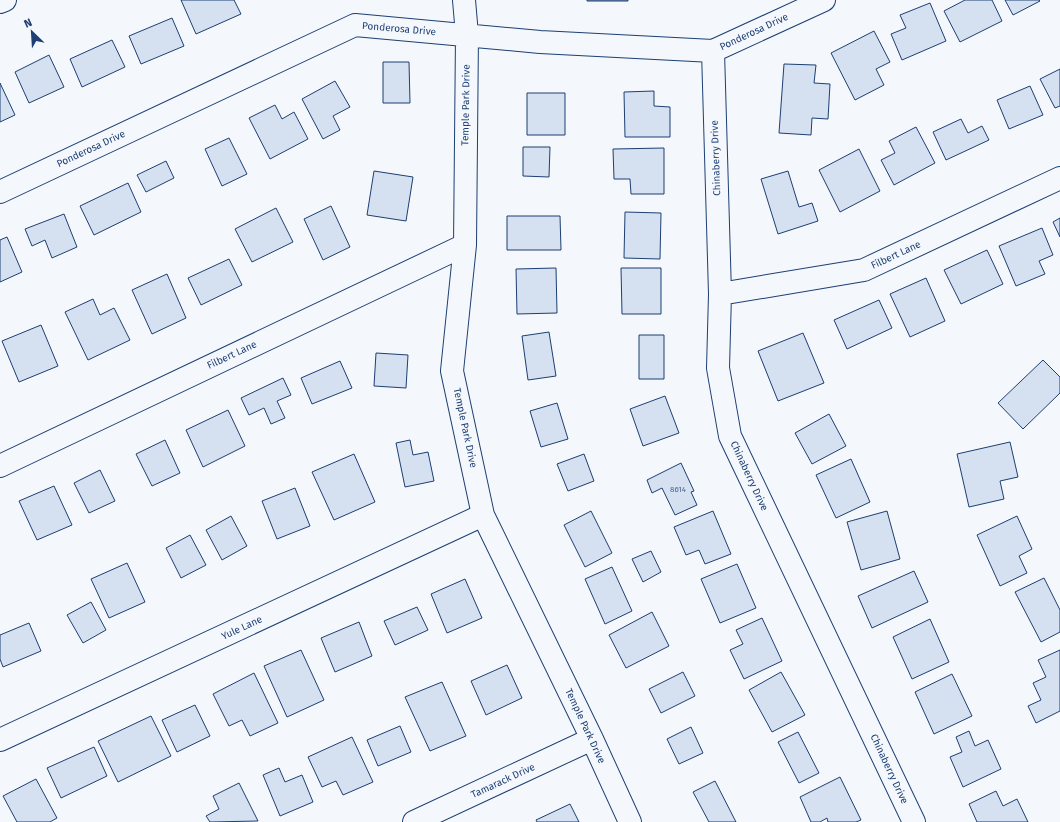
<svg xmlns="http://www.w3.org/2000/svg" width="1060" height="822" font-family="'Fira Sans',sans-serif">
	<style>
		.building { fill: #d5e0f0; stroke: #1d3f73 }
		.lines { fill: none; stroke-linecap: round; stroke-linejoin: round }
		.minor-casing { stroke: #1d3f73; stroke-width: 24 }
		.minor { stroke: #f4f7fb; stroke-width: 22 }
		.labels { text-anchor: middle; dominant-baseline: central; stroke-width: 3; stroke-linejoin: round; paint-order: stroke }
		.number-label { font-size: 8px; fill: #4b6792 }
		.street-label { font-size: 10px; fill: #1d3f73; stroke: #f4f7fb }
	</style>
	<rect width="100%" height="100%" fill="#f4f7fb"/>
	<path class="building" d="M 181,0 L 234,0 L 241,14 L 196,34 Z
		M 587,0 L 628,0 L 628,1 L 587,1 Z
		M 965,0 L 992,0 L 1002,21 L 960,42 L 944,11 Z
		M 1005,0 L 1039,0 L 1040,1 L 1013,15 Z
		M 930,3 L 946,41 L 902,60 L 891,34 L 906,28 L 900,15 Z
		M 172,18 L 184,46 L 141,64 L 129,36 Z
		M 874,31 L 890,62 L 876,69 L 884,85 L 855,100 L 831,53 Z
		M 112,40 L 125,67 L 82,87 L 70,59 Z
		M 49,55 L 64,87 L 29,103 L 15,72 Z
		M 383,62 L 409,62 L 410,103 L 383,103 Z
		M 784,64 L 816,65 L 814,83 L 830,84 L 828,119 L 812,118 L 811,135 L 779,133 Z
		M 1060,69 L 1060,106 L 1055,108 L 1040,79 Z
		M 335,81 L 350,107 L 333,116 L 340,130 L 323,139 L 302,99 Z
		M 0,83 L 15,115 L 0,122 Z
		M 1030,86 L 1043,115 L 1009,129 L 997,100 Z
		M 654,91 L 654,106 L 670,107 L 670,137 L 625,137 L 624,92 Z
		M 527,93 L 565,93 L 565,135 L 527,135 Z
		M 275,105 L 282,119 L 294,112 L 308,139 L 270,159 L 249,118 Z
		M 961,119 L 968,133 L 982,126 L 989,140 L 946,160 L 933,132 Z
		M 916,127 L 935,163 L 894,185 L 881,160 L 895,153 L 889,141 Z
		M 229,138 L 247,174 L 222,186 L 205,149 Z
		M 523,147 L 550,147 L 549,177 L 523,176 Z
		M 664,148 L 664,194 L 631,194 L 630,179 L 614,179 L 613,149 Z
		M 859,149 L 880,191 L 840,212 L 819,170 Z
		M 166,161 L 174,178 L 146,192 L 137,175 Z
		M 374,171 L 413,177 L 406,221 L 367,215 Z
		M 788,171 L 799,207 L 812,203 L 818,221 L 778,234 L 761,179 Z
		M 128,183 L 141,212 L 94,235 L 80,206 Z
		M 331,206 L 350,247 L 323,260 L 304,219 Z
		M 276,208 L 293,242 L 252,262 L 235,229 Z
		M 625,212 L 661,213 L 660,259 L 624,258 Z
		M 64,214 L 77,247 L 52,258 L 45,240 L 32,246 L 25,229 Z
		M 507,216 L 560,216 L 561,250 L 507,250 Z
		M 1060,218 L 1060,237 L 1053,222 Z
		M 1042,228 L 1053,255 L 1039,261 L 1045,274 L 1016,286 L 999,246 Z
		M 7,237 L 22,272 L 0,282 L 0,240 Z
		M 987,250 L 1003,284 L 961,304 L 944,270 Z
		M 229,259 L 242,285 L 201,305 L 188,278 Z
		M 556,268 L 557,313 L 517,314 L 516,269 Z
		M 621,268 L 661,268 L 661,314 L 622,314 Z
		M 167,274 L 186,318 L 152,334 L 132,290 Z
		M 926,278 L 945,321 L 910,337 L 890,294 Z
		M 93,299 L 100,315 L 114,308 L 130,340 L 88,360 L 65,312 Z
		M 879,300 L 892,328 L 847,349 L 834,320 Z
		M 41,325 L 58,366 L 19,382 L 2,341 Z
		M 549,332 L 556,376 L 528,380 L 522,336 Z
		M 803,333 L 824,383 L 778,401 L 758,351 Z
		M 639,335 L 664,335 L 664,379 L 639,379 Z
		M 376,353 L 408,355 L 406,388 L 374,386 Z
		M 1043,360 L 1060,377 L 1060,393 L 1023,429 L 998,403 Z
		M 340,361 L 352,388 L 312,404 L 301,378 Z
		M 283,378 L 291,395 L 277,401 L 285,418 L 271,424 L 264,408 L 249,415 L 241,398 Z
		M 665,396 L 679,433 L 643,446 L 630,409 Z
		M 557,403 L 568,439 L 541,447 L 530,411 Z
		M 228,410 L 245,446 L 203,467 L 186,430 Z
		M 829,414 L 846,446 L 812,464 L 795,433 Z
		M 165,440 L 180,473 L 152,486 L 136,454 Z
		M 410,440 L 413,455 L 428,452 L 434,481 L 405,487 L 396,443 Z
		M 1010,442 L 1018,477 L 1000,481 L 1004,499 L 969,507 L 957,454 Z
		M 354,454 L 375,502 L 334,520 L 312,472 Z
		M 584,454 L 594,481 L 568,491 L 557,464 Z
		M 851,459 L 870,502 L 836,518 L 816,475 Z
		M 681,463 L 694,491 L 691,492 L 697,505 L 675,515 L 662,488 L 652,493 L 647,480 Z
		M 100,470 L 115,501 L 89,513 L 74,483 Z
		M 54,486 L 72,525 L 37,540 L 19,501 Z
		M 295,488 L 310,526 L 277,539 L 262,501 Z
		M 591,511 L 612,553 L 585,567 L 564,525 Z
		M 713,511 L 731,554 L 705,564 L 699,550 L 686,555 L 674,527 Z
		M 887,511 L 900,559 L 861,570 L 847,522 Z
		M 231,516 L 247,546 L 222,560 L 206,530 Z
		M 1017,516 L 1032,549 L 1019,556 L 1027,573 L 1000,586 L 977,535 Z
		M 190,535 L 206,565 L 181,578 L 166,548 Z
		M 651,551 L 661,572 L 643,582 L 632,559 Z
		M 127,563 L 145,602 L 109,618 L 91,579 Z
		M 737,564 L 756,608 L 720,623 L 701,579 Z
		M 612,567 L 632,611 L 605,624 L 585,579 Z
		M 914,571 L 928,602 L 872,628 L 858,596 Z
		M 1044,578 L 1060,610 L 1060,632 L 1041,642 L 1015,592 Z
		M 465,579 L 482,618 L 447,633 L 431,594 Z
		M 91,602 L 106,630 L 83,643 L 67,615 Z
		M 417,607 L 428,630 L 395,645 L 384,621 Z
		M 652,612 L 669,646 L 626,668 L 609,635 Z
		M 762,618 L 782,661 L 744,679 L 730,650 L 743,644 L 736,630 Z
		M 930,619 L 949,662 L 912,679 L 893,637 Z
		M 359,622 L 372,656 L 335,672 L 321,638 Z
		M 29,623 L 41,651 L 3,667 L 0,659 L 0,635 Z
		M 301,650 L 324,700 L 287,717 L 264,666 Z
		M 1060,650 L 1060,711 L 1036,723 L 1028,706 L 1041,700 L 1033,683 L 1046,677 L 1038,660 Z
		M 507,665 L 522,698 L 486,715 L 471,681 Z
		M 683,672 L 695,696 L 661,713 L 649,689 Z
		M 781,672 L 805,715 L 772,732 L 749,690 Z
		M 254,673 L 278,723 L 250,736 L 242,720 L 229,726 L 213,694 Z
		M 952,674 L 972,716 L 934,734 L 915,692 Z
		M 442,682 L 466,736 L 430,751 L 405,697 Z
		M 195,705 L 210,736 L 177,752 L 162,720 Z
		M 151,716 L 171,756 L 118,782 L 98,741 Z
		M 400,726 L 411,752 L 378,766 L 367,740 Z
		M 691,727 L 703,753 L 679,764 L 667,739 Z
		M 969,731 L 975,746 L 988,740 L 1001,769 L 963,787 L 950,757 L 962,752 L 956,737 Z
		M 798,732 L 819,773 L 799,783 L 778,742 Z
		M 352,737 L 373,782 L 343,795 L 336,781 L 322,787 L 308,757 Z
		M 94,747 L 107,776 L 61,798 L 47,768 Z
		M 279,768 L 285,782 L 302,775 L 313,802 L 280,816 L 263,775 Z
		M 840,777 L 861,820 L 856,822 L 828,822 L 827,818 L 820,822 L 811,822 L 800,797 Z
		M 36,779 L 57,818 L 50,822 L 17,822 L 3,796 Z
		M 715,781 L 736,822 L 709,822 L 693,792 Z
		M 239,783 L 258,821 L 210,822 L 206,816 L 219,809 L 213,796 Z
		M 996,791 L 1003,806 L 1017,799 L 1028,822 L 977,822 L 969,804 Z
		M 570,804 L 579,822 L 537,822 L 536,820 Z"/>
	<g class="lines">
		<g class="minor-casing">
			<path id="minor" d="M 464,0 L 467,35 L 465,245 L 452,371 L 483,515 L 592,739 L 630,822
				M 0,2 L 5,0
				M 713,51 L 720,294 L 718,368 L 730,436 L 914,822
				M 0,192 L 355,25 L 540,42 L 713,51 L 824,0
				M 720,294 L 864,270 L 1060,178
				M 0,466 L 465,245
				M 0,740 L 483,515
				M 414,822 L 592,739"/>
		</g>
		<use href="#minor" class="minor"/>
	</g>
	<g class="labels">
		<g class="number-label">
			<text x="678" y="489">8614</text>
		</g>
		<g class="street-label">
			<text transform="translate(399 29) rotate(5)">Ponderosa Drive</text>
			<text transform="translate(754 32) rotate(-25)">Ponderosa Drive</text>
			<text transform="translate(466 105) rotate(-89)">Temple Park Drive</text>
			<text transform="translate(91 149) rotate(-25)">Ponderosa Drive</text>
			<text transform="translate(716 158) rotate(-92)">Chinaberry Drive</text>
			<text transform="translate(896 255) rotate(-25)">Filbert Lane</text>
			<text transform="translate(232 355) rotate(-25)">Filbert Lane</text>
			<text transform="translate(465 428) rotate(78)">Temple Park Drive</text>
			<text transform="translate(749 476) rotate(65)">Chinaberry Drive</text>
			<text transform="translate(242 628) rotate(-25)">Yule Lane</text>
			<text transform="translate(585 726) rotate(65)">Temple Park Drive</text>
			<text transform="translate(889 769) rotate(65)">Chinaberry Drive</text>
			<text transform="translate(503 781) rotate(-25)">Tamarack Drive</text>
		</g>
	</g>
	<g transform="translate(32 32) rotate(335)" stroke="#f4f7fb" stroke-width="3" paint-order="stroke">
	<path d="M0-3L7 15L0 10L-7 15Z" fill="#1d3f73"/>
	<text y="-6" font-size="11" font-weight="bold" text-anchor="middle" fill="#1d3f73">N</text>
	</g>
</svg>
